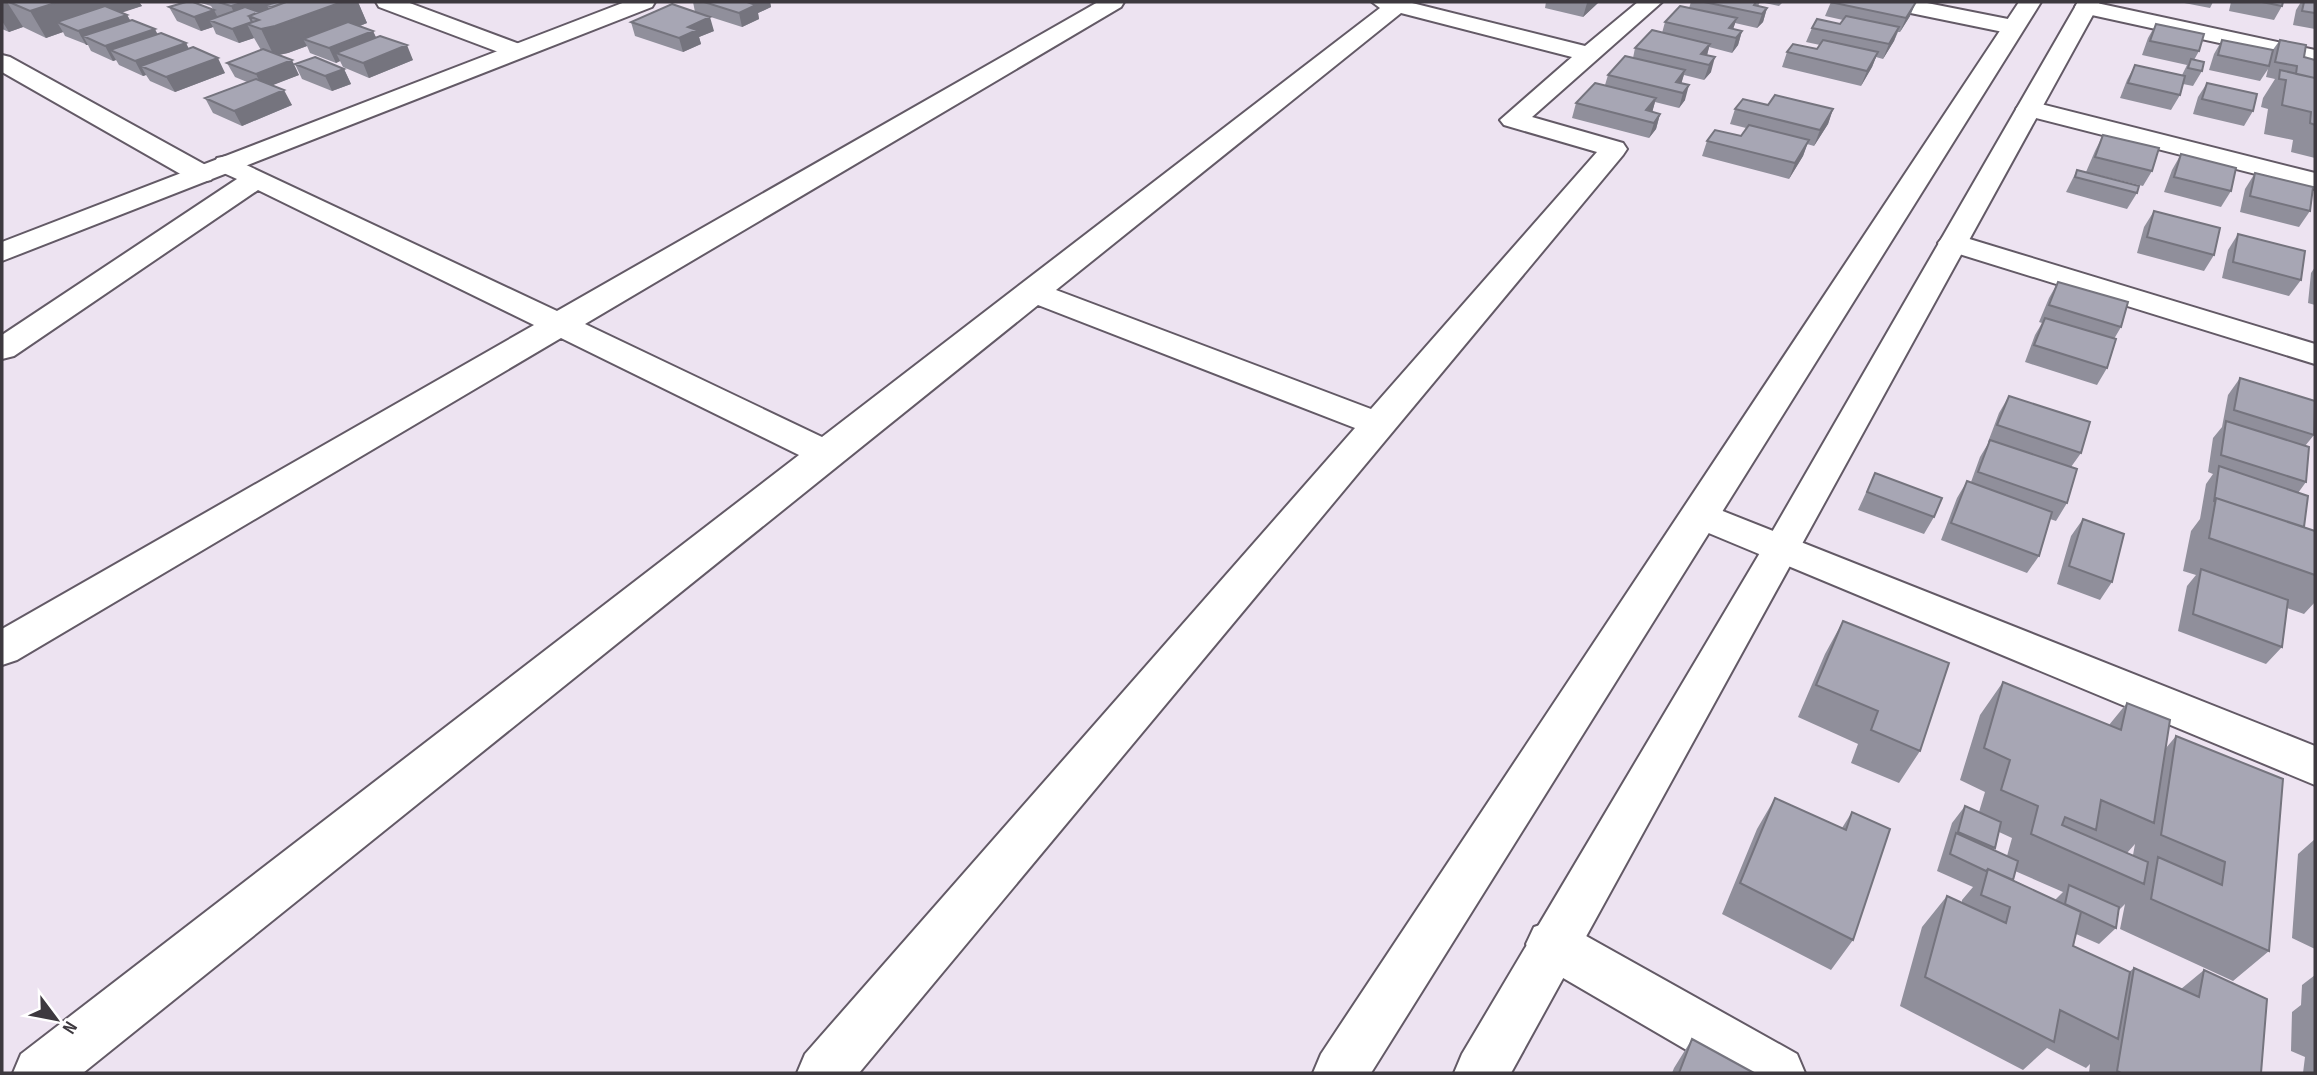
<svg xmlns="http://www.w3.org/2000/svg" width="2317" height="1075" font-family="'Sofia Sans Condensed',sans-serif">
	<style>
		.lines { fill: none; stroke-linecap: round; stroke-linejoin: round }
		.street-casing { stroke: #635a66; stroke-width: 4 }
		.secondary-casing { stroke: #635a66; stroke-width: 4 }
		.street { fill: #fff; fill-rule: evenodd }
		.secondary { fill: #fff; fill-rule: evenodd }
		.wall { fill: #908f9b; fill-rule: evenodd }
		.shaded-wall { fill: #75747e }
		.building { fill: #a7a6b4; stroke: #75747e; stroke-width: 2 }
	</style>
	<rect width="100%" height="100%" fill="#ede3f1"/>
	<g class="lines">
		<g class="street-casing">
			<path id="street" d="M 376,2 L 407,2 L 525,46 L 529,51 L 525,56 L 509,56 L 379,7 Z
				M 1098,2 L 1124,2 L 1121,7 L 585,324 L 822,437 L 1380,8 L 1372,2 L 1408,2 L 1585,46 L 1638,2 L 1662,2 L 1532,117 L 1623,143 L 1627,149 L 1623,155 L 859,1073 L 797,1073 L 805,1054 L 1355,428 L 1038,305 L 83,1073 L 13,1073 L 21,1054 L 799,455 L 561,338 L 17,660 L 2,665 L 2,629 L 534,325 L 258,190 L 14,356 L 2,359 L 2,335 L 237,179 L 217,170 L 214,164 L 217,158 L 227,156 L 557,311 ZM 1401,13 L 1572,57 L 1500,120 L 1504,125 L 1597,152 L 1371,409 L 1056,290 Z
				M 1880,2 L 1922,2 L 2013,20 L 2021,22 L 2024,27 L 2021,32 L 2013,34 L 1891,9 L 1883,7 Z
				M 2078,2 L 2092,2 L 2315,50 L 2315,64 L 2078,12 L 2075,7 Z
				M 2,55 L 10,57 L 211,168 L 215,174 L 211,180 L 201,182 L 191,180 L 2,72 Z
				M 2029,101 L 2315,173 L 2315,189 L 2020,114 L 2016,109 L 2020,104 Z
				M 1953,234 L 2315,344 L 2315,364 L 1943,249 L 1938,243 L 1943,237 Z
				M 1700,502 L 2315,746 L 2315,785 L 1687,524 L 1681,515 L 1687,506 Z
				M 1552,921 L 1570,927 L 1797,1054 L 1805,1073 L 1726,1073 L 1534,961 L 1526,944 L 1534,927 Z"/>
		</g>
		<g class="secondary-casing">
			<path id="secondary" d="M 625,2 L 655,2 L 652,7 L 2,261 L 2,242 Z
				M 2019,2 L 2041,2 L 1371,1073 L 1313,1073 L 1321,1054 Z
				M 2078,2 L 2100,2 L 1511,1073 L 1454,1073 L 1462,1054 L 1764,546 Z"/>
		</g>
		<use href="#street" class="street"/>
		<use href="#secondary" class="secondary"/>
	</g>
	<path class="wall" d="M 2,2 L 139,2 L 142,6 L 121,12 L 127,15 L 130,20 L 157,34 L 186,43 L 189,49 L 225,73 L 175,92 L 150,81 L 146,75 L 143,76 L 119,65 L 116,60 L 113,61 L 91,51 L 88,45 L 65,36 L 63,32 L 46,38 L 23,27 L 9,32 L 2,29 Z
		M 198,2 L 358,2 L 367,23 L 360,26 L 373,31 L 376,37 L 413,60 L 369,78 L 343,67 L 340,61 L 336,63 L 310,53 L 307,46 L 288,53 L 278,55 L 299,75 L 272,85 L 292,105 L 242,126 L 213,113 L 205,98 L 247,82 L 235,77 L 227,63 L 261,50 L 254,38 L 239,43 L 216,34 L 213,27 L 201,31 L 177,21 L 169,7 L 213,9 L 211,6 Z
		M 693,2 L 770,2 L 771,7 L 758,13 L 759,19 L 742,27 L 695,12 Z
		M 1546,2 L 1599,2 L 1583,17 L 1545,8 Z
		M 1691,2 L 1783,2 L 1779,6 L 1760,2 L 1758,6 L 1767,8 L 1763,22 L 1757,28 L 1735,23 L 1733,29 L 1742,31 L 1738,45 L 1732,53 L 1709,47 L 1707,56 L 1711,72 L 1704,80 L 1684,75 L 1681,83 L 1685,100 L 1679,108 L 1655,102 L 1652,112 L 1660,114 L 1656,129 L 1649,138 L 1572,118 L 1576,103 L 1605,85 L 1608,75 L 1633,58 L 1635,48 L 1662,33 L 1665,22 L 1689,8 Z
		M 1831,2 L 1910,16 L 1900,32 L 1898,32 L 1894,41 L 1883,59 L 1876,57 L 1872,67 L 1861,86 L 1782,67 L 1787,52 L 1817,49 L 1820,45 L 1806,42 L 1812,28 L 1840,24 L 1843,20 L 1825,16 Z
		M 2179,2 L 2213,2 L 2210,8 Z
		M 2231,2 L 2283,2 L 2282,6 L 2274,20 L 2229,11 Z
		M 2301,2 L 2315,2 L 2315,29 L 2293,25 L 2296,10 Z
		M 631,22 L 714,31 L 699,37 L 701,44 L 683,52 L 635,36 Z
		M 2156,24 L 2199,51 L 2194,60 L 2202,71 L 2193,86 L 2183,84 L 2180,95 L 2171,110 L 2120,98 L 2127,80 L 2135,65 L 2182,75 L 2187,65 L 2142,55 L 2148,38 Z
		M 2222,40 L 2272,51 L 2280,40 L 2304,57 L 2315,60 L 2315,158 L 2291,152 L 2293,140 L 2264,134 L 2268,109 L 2261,107 L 2263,98 L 2275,79 L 2266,77 L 2268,69 L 2260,81 L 2209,70 L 2214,54 Z
		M 295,64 L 344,69 L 351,84 L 332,91 L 302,79 Z
		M 2207,83 L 2253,111 L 2244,126 L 2193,114 L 2198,97 Z
		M 1768,105 L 1833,109 L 1828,124 L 1814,146 L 1807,144 L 1803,156 L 1789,179 L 1702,156 L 1707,141 L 1741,136 L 1746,128 L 1730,124 L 1735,109 Z
		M 2103,135 L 2152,171 L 2143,186 L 2086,172 L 2095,151 Z
		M 2181,154 L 2231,191 L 2221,207 L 2164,192 L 2172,170 Z
		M 2077,170 L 2137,193 L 2127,209 L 2066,192 Z
		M 2255,173 L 2310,211 L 2299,227 L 2240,212 L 2245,189 Z
		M 2154,211 L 2214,255 L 2204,271 L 2137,253 L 2144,227 Z
		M 2238,234 L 2301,280 L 2289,296 L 2222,278 L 2228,250 Z
		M 2315,267 L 2315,305 L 2308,303 L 2311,273 Z
		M 2058,282 L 2121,327 L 2114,339 L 2107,368 L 2097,385 L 2025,362 L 2035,335 L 2042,323 L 2039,322 L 2049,298 Z
		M 2240,378 L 2314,435 L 2305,446 L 2306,482 L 2298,493 L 2304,527 L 2315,531 L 2315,602 L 2304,614 L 2287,608 L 2282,647 L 2266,664 L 2178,631 L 2187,586 L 2196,575 L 2183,571 L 2191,531 L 2200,519 L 2206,484 L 2213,474 L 2208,472 L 2213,438 L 2222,427 L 2228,395 Z
		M 2009,396 L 2081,453 L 2071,467 L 2067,503 L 2056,521 L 2050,519 L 2039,556 L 2027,573 L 1941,540 L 1957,498 L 1967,481 L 1971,482 L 1980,457 L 1989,442 L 1988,442 L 1999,413 Z
		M 1875,473 L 1934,517 L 1924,534 L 1858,510 Z
		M 2083,519 L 2112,582 L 2100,600 L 2057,584 L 2071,536 Z
		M 1843,621 L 1920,751 L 1899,783 L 1851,763 L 1858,744 L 1798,717 L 1825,654 Z
		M 2003,682 L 2109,725 L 2127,703 L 2166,748 L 2176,736 L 2269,951 L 2233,981 L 2120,929 L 2125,904 L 2119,910 L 2116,928 L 2099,944 L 2076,934 L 2073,946 L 2129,972 L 2134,968 L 2181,989 L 2204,970 L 2261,1073 L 2089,1073 L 2090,1064 L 2086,1068 L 2047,1048 L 2023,1070 L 1900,1006 L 1922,927 L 1947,896 L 1962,903 L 1962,900 L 1973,887 L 1937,871 L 1952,823 L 1965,806 L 1979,812 L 1985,792 L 1960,780 L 1980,715 ZM 1999,832 L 2012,838 L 2007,856 L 1994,850 ZM 2135,844 L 2133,855 L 2127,853 ZM 2015,871 L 2063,892 L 2055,900 L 2013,880 Z
		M 1775,798 L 1842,828 L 1852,812 L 1853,940 L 1831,970 L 1722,914 L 1757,829 Z
		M 2315,839 L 2315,949 L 2292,938 L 2298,854 Z
		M 2315,975 L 2315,1073 L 2303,1073 L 2305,1057 L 2291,1051 L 2292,1012 L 2301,1005 L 2302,985 Z
		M 1692,1039 L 1754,1073 L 1672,1073 L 1674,1068 Z"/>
	<path class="shaded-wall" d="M 2,2 L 7,2 L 23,27 L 9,32 L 2,21 Z
		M 31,2 L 139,2 L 142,6 L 73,29 L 57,22 L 63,32 L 46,38 L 30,11 Z
		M 245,2 L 283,2 L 267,5 L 269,10 L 238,21 L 231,6 Z
		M 338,2 L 358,2 L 367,23 L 315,43 L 303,39 L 307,46 L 288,53 L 274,56 L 261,29 Z
		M 747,2 L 770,2 L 771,7 L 758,13 L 759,19 L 742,27 L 739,13 Z
		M 1588,2 L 1599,2 L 1583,17 L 1587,3 Z
		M 1916,2 L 1910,16 L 1900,32 L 1906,18 Z
		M 1767,8 L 1763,22 L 1757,28 L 1762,14 Z
		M 214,10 L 221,24 L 209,20 L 213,27 L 201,31 L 194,17 Z
		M 127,15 L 135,29 L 83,36 L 88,45 L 86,45 L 78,31 Z
		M 710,17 L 714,31 L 699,37 L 701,44 L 683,52 L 679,38 L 688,27 Z
		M 1737,18 L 1732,32 L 1729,28 Z
		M 247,24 L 254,38 L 239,43 L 232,29 Z
		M 1899,27 L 1894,41 L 1883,59 L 1889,44 Z
		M 155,29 L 162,43 L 110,50 L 116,60 L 113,61 L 105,46 Z
		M 373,31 L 379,45 L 336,53 L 340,61 L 336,63 L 329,48 Z
		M 1742,31 L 1738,45 L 1732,53 L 1736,38 Z
		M 186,43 L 193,58 L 141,66 L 146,75 L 143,76 L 135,61 Z
		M 1710,44 L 1706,58 L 1701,54 Z
		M 407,45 L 413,60 L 369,78 L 363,63 Z
		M 1878,52 L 1872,67 L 1861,86 L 1867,71 Z
		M 1715,57 L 1711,72 L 1704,80 L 1709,65 Z
		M 218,58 L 225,73 L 175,92 L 166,77 Z
		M 292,60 L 299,75 L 263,89 L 256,74 Z
		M 344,69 L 351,84 L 332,91 L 325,76 Z
		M 1685,70 L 1681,85 L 1676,82 Z
		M 1689,85 L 1685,100 L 1679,108 L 1683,93 Z
		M 284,90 L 292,105 L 242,126 L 234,111 Z
		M 1656,98 L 1652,113 L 1646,110 Z
		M 1833,109 L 1828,124 L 1814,146 L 1820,130 Z
		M 1660,114 L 1656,129 L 1649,138 L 1654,123 Z
		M 1809,140 L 1803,156 L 1789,179 L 1795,163 Z"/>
	<path class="building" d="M 9,2 L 58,2 L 30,11 Z
		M 186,2 L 193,2 L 214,10 L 194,17 L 169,7 Z
		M 218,2 L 245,2 L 231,6 Z
		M 277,2 L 286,2 L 272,7 L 267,5 Z
		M 286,2 L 342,2 L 275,26 L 261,29 L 247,24 L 259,20 L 249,16 Z
		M 704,2 L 747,2 L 756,5 L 739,13 Z
		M 1704,2 L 1756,2 L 1754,5 L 1767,8 L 1762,14 Z
		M 1830,2 L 1916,2 L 1906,18 Z
		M 2262,2 L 2283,2 L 2282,6 Z
		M 2304,2 L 2315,2 L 2315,13 L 2302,11 Z
		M 672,4 L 710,17 L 688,27 L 697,30 L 679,38 L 631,22 Z
		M 105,6 L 127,15 L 78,31 L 57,22 Z
		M 1680,6 L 1737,18 L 1729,28 L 1742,31 L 1736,38 L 1665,22 Z
		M 245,7 L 259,12 L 249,16 L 252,22 L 232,29 L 209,20 Z
		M 1846,16 L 1899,27 L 1889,44 L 1812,28 L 1817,19 L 1840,24 Z
		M 132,20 L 155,29 L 105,46 L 83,36 Z
		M 348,22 L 373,31 L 329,48 L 303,39 Z
		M 2156,24 L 2204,34 L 2199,51 L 2150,41 Z
		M 1652,30 L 1710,44 L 1701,54 L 1715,57 L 1709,65 L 1635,48 Z
		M 161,33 L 186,43 L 135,61 L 110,50 Z
		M 380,36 L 407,45 L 363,63 L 336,53 Z
		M 1823,40 L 1878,52 L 1867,71 L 1787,52 L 1793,44 L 1817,49 Z
		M 2222,40 L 2273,50 L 2269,66 L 2218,55 Z
		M 2280,40 L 2306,45 L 2304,57 L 2315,60 L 2315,78 L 2296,74 L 2297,66 L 2275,62 Z
		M 193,47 L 218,58 L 166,77 L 141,66 Z
		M 263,49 L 292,60 L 256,74 L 227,63 Z
		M 1625,56 L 1685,70 L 1676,82 L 1689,85 L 1683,93 L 1608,75 Z
		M 315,57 L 344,69 L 325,76 L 295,64 Z
		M 2191,59 L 2204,62 L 2202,71 L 2188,68 Z
		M 2135,65 L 2185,76 L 2180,95 L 2128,83 Z
		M 2280,70 L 2315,78 L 2315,125 L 2310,123 L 2311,112 L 2282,105 L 2286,80 L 2279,79 Z
		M 256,79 L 284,90 L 234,111 L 205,98 Z
		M 1595,83 L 1656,98 L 1646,110 L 1660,114 L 1654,123 L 1576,103 Z
		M 2207,83 L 2257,94 L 2253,111 L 2202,99 Z
		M 1775,95 L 1833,109 L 1820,130 L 1735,109 L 1743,99 L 1768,105 Z
		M 1749,125 L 1809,140 L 1795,163 L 1707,141 L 1715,130 L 1741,136 Z
		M 2103,135 L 2159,148 L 2152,171 L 2095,157 Z
		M 2181,154 L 2236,168 L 2231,191 L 2174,177 Z
		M 2077,170 L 2139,186 L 2137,193 L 2075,177 Z
		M 2255,173 L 2313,187 L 2310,211 L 2250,196 Z
		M 2154,211 L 2220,228 L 2214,255 L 2147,237 Z
		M 2238,234 L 2305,251 L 2301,280 L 2233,262 Z
		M 2058,282 L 2128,302 L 2121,327 L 2049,305 Z
		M 2045,318 L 2116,339 L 2107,368 L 2034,345 Z
		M 2240,378 L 2315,401 L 2314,435 L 2234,410 Z
		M 2009,396 L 2090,422 L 2081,453 L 1997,425 Z
		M 2226,421 L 2309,447 L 2306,482 L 2221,455 Z
		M 1990,440 L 2077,469 L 2067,503 L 1978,472 Z
		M 2219,466 L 2308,496 L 2304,527 L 2216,498 L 2214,502 Z
		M 1875,473 L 1942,498 L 1934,517 L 1867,492 Z
		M 1967,481 L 2052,512 L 2039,556 L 1951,523 Z
		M 2216,498 L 2315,531 L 2315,575 L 2209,538 Z
		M 2083,519 L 2124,534 L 2112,582 L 2069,566 Z
		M 2201,569 L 2288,600 L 2282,647 L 2193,614 Z
		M 1843,621 L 1949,663 L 1920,751 L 1871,730 L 1878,711 L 1816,685 Z
		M 2003,682 L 2121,730 L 2127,703 L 2170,720 L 2154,823 L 2101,800 L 2096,830 L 2065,817 L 2062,825 L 2148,862 L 2144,884 L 2031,834 L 2038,806 L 2001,790 L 2010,760 L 1984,748 Z
		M 2176,736 L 2283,779 L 2269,951 L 2151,899 L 2158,857 L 2222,885 L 2225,862 L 2161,835 Z
		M 1775,798 L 1846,830 L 1852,812 L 1890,829 L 1853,940 L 1740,883 Z
		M 1965,806 L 2001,822 L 1995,848 L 1958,832 Z
		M 1956,833 L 2018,861 L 2013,880 L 1988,869 L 1986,871 L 1950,854 Z
		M 1988,869 L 2081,912 L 2073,946 L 2130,972 L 2118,1039 L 2060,1010 L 2054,1042 L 1925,977 L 1947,896 L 2006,923 L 2010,907 L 1981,895 Z
		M 2069,885 L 2119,907 L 2116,928 L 2065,904 Z
		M 2134,968 L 2199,997 L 2204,970 L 2267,999 L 2261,1073 L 2121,1073 L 2117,1071 Z
		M 1692,1039 L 1754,1073 L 1679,1073 Z"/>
	<rect width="2317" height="1075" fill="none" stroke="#3d393f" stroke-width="7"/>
	<g transform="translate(56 1019) rotate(122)" stroke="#ffffff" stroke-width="5" paint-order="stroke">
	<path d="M0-5L12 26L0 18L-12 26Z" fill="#3d393f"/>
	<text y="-10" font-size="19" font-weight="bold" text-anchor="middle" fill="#3d393f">N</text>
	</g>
</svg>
